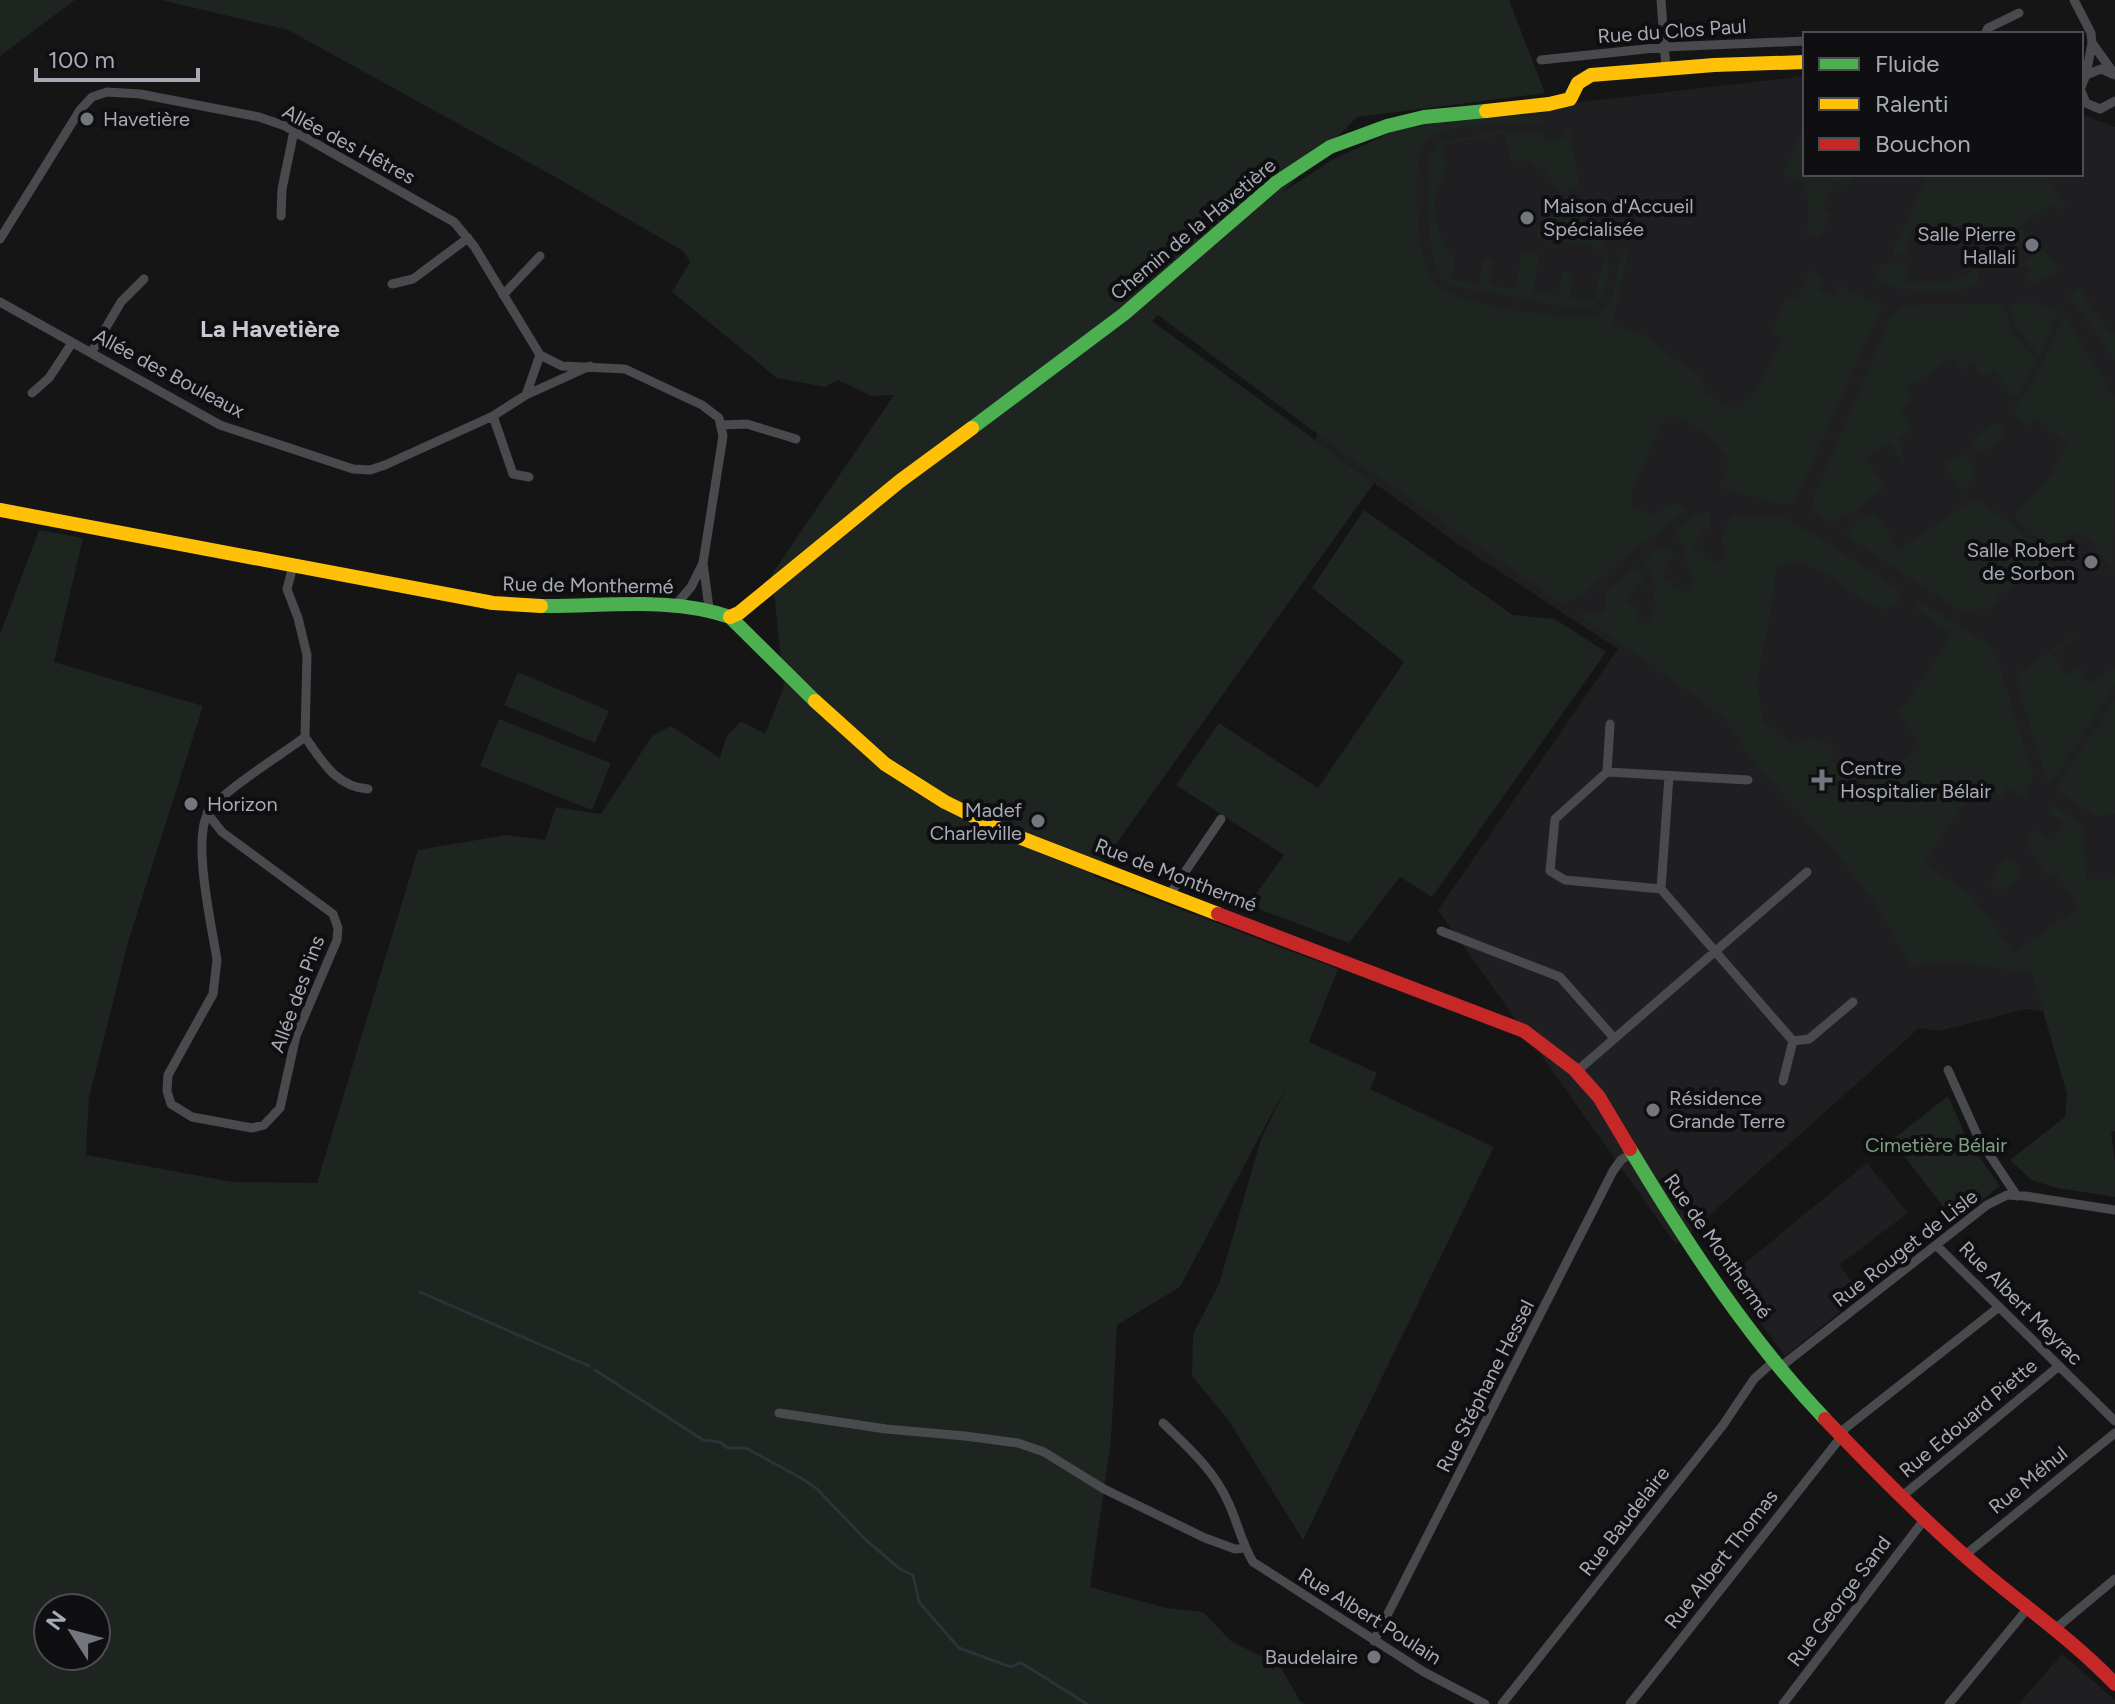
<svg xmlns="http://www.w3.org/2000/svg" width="2115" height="1704" font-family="Figtree,sans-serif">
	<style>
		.built { fill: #1f1f21 }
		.green { fill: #1e241f; fill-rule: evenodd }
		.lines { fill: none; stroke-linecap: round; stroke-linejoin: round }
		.stream { stroke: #2b3238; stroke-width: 3 }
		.street { stroke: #494a4e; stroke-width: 9 }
		.fast { stroke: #4caf50; stroke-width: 14 }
		.slow { stroke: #ffc107; stroke-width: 14 }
		.jam { stroke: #c62828; stroke-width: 14 }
		.poi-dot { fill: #74767e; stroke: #0f0f11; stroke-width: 3 }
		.labels { text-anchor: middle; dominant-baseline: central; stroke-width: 8; stroke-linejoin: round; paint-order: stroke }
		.street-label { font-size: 20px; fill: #a7abb6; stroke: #0f0f11 }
		.poi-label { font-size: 20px; fill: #a7abb6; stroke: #0f0f11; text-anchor: start }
		.park-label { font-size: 20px; fill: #7ea081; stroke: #0f0f11 }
		.quarter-label { font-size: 24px; font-weight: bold; fill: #c7cad2; stroke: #0f0f11 }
	</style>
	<rect width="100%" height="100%" fill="#151515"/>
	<path class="built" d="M 1805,76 L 1805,174 L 2081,174 L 2081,114 L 2115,127 L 2115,1021 L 2026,1009 L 1939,1031 L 1919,1028 L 1676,1245 L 1438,910 L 1618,649 L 1465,549 L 1315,440 L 1424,117 L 1560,108 L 1581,102 Z
		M 1867,1163 L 1908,1213 L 1839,1265 L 1862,1294 L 1785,1356 L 1727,1278 Z
		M 2062,1654 L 2115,1700 L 2115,1704 L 2019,1704 Z"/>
	<path class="green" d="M 0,0 L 75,0 L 0,56 Z
		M 161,0 L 1509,0 L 1545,93 L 1357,117 L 1283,192 L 1332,160 L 1394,131 L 1441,122 L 1518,116 L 1540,117 L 1541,123 C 1518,122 1451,124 1433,136 C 1415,148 1418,173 1417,192 C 1417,215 1420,263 1433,281 C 1453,307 1564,319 1597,317 C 1601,312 1607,308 1610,302 C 1620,285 1612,259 1629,247 L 1612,325 L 1640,333 L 1701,377 L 1705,391 L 1726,406 L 1741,408 L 1758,387 L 1782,337 L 1770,334 L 1787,296 L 1797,299 L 1810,270 L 1824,277 L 1819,290 L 1834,296 L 1839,286 L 1882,305 L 1794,503 L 1777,503 L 1719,488 L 1730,462 C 1711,434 1699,426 1667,414 L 1632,489 L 1632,507 L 1651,515 L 1675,503 L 1689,509 L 1619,562 L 1584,594 L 1562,604 L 1328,442 L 1158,315 L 1152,321 L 1374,483 L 1093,876 L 1338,969 L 1309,1042 L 1377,1073 L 1370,1089 L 1494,1147 L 1303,1540 L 1229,1421 L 1192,1376 L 1193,1334 L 1219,1284 L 1261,1139 L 1288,1083 L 1180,1287 L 1117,1325 L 1111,1441 L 1090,1587 L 1166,1608 L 1203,1612 L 1231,1641 L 1280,1666 L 1300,1701 L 1305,1704 L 0,1704 L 0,634 L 39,530 L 83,538 L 54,662 L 203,706 L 129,939 L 89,1097 L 86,1155 L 233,1182 L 317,1183 L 418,850 L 506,835 L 545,840 L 556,807 L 601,814 L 652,736 L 671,726 L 720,758 L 726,737 L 741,721 L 765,734 L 784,687 L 772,574 L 894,395 L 872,396 L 838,380 L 825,387 L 777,378 L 672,292 L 690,262 L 683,251 L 557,178 L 288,30 ZM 48,1608 L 96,1608 L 96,1656 L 48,1656 Z
		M 1805,123 L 1805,174 L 1854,174 L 1848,186 L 1835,181 L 1822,208 L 1831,212 L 1819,238 L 1806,233 C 1809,220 1812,193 1801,183 C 1796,179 1788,177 1783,174 Z
		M 1499,131 L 1543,133 L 1545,142 L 1566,138 L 1565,131 L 1570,131 L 1579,186 L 1560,193 L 1546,173 L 1524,158 L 1522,163 L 1510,159 L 1505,134 L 1443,145 C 1444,152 1446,162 1445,170 C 1444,179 1436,189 1435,199 C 1434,218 1440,246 1455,258 L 1452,279 L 1479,284 L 1483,259 L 1494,260 L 1490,285 L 1515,289 L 1522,251 L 1539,254 L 1533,292 L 1558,296 L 1563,272 L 1574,274 L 1569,298 L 1594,302 L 1604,255 L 1608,257 C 1610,279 1608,301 1586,310 L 1449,285 L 1440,277 L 1434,261 L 1429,230 L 1427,162 L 1438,143 Z
		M 1911,174 L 2045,174 L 2066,205 L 2057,211 L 2052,204 L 2019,227 L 2027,238 L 2015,247 L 2010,241 L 2004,245 L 1996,235 L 1980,247 L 1984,258 L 1979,266 L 1977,283 C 1959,297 1897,292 1877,281 L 1875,275 C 1881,260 1893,263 1907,263 L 1907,283 C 1929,283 1986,287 1978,249 C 1975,240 1968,235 1967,226 L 1918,226 L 1909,239 L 1907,254 L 1894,255 L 1894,248 L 1926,180 Z
		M 1580,199 L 1586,220 L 1602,240 L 1606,250 L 1593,248 L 1593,243 L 1579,245 L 1538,239 L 1535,230 L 1544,226 L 1538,208 L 1566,211 L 1564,202 Z
		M 2042,248 L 2059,271 L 2035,283 L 2028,281 L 2023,274 L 2032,272 L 2024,261 Z
		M 2079,288 L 2085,293 L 2083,295 L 2107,329 L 2115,335 L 2115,361 L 2071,298 L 2071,294 Z
		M 2033,303 L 2058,311 L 2040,357 L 2016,327 L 2009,304 Z
		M 2004,304 L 2013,333 L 2037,362 L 2020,391 L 2013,397 L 1994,370 L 1982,377 L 1972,363 L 1962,369 L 1955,360 L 1951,359 L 1906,388 L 1912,403 L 1901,410 L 1913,428 L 1900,438 L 1904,461 L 1902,463 L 1889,442 L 1864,458 L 1885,486 L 1861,506 L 1834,522 L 1822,519 L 1812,510 L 1814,497 L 1891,316 L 1904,307 L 1913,305 Z
		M 2064,315 L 2115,398 L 2113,573 L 2089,538 L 2076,533 L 2052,549 L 2016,520 L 2017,513 L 2055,471 L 2052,469 L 2068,445 L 2036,418 L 2026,427 L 2013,409 L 2035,379 Z
		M 1993,424 L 1999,424 L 2004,428 C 2002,441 1994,446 1983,453 L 1974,449 L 1975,437 Z
		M 1963,453 L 1973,465 L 1975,475 L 1962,491 L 1944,464 Z
		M 1971,500 L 1979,500 C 2006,521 2037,540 2056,568 L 2032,584 L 2027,577 L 1997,596 L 1999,603 L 1987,609 L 1961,611 L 1846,535 L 1859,520 L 1874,513 L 1900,550 Z
		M 1364,510 L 1513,615 L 1555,619 L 1606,652 L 1432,897 L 1400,877 L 1349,943 L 1248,905 L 1284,855 L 1176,785 L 1219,723 L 1318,788 L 1404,662 L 1312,588 Z
		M 1708,512 L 1711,513 L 1709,531 L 1703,529 L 1693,547 L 1705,553 L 1704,557 L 1719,564 L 1727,548 L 1721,544 L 1722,536 L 1732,515 L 1781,517 L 1816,535 L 1901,591 L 1899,601 L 1884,610 L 1864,601 L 1821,570 L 1793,561 L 1776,568 L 1773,600 L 1757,680 L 1763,720 L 1794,747 L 1799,741 L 1812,736 L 1830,746 L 1836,753 L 1831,757 L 1854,790 L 1922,748 L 1896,710 L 1906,704 L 1952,634 L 1916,609 L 1914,607 L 1916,602 L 1919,601 L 1989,645 L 1997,658 L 2033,775 L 2026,798 L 2007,788 L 2001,797 L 1978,782 L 1925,863 L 1973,897 L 2014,953 L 2079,907 L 2054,872 L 2048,876 L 2028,846 L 2027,840 L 2035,830 L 2052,842 L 2065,824 L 2048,811 L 2053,805 L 2084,826 L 2086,880 L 2115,878 L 2115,1131 L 2111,1132 L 2115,1161 L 2115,1197 L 2057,1188 L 2031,1180 L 2010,1160 L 2065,1117 L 2067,1094 L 2032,973 L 1954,962 L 1911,966 L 1876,904 L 1834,850 L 1758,768 L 1723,717 L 1639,656 L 1576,615 L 1605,612 L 1606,591 L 1635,567 L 1643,574 L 1646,588 L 1636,583 L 1627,601 L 1637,607 L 1635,611 L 1639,613 L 1637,619 L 1647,625 L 1658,602 L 1652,599 C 1660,583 1653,573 1642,562 L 1658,547 L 1669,549 L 1674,554 L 1674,558 L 1671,557 L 1662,576 L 1673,582 L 1672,585 L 1687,592 L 1694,577 L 1688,573 L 1691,566 L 1685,563 L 1684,545 L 1674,532 L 1694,516 Z
		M 2073,635 L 2075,638 L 2052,654 L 2066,675 L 2079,667 L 2090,683 L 2115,668 L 2115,686 L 2050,785 L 2046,778 L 2016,680 L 2017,675 Z
		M 518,672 L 609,711 L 595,743 L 504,705 Z
		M 2115,700 L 2115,814 L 2096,816 L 2055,789 Z
		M 499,719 L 611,763 L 592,810 L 480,766 Z
		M 2008,859 L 2020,867 C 2021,880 2009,892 1995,890 L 1990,881 L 2003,861 Z
		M 1948,1096 L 1969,1143 L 2000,1186 L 1954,1221 L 1892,1140 Z"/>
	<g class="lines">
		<path class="stream" d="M 420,1292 L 589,1366
			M 595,1370 L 703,1440 L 720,1442 L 728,1448 L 746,1448 L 801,1478 L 816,1488 L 866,1540 L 900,1569 L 913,1575 L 919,1602 L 959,1648 L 1011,1667 L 1019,1663 L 1023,1664 L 1087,1704"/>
		<path class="street" d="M 1661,0 L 1666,68
			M 2074,0 L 2091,33 L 2092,43 L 2115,75
			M 1985,34 L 1988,28 L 2019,13
			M 1541,60 L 1665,47 L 1805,41
			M 2086,75 L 2092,43
			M 2081,87 L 2086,75 L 2101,69 L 2112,74
			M 2081,91 L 2086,103 L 2100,109 L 2115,101
			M 281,216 L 282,189 L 294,131
			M 0,239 L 80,110 L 92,97 L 107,92 L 140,94 L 259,117 L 285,126 L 454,222 L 474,246 L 540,355
			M 392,284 L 413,279 L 468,238
			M 503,295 L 540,256
			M 0,302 L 220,425 L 353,469 L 370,470 L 385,465 L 493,416 L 526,395 L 590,366
			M 91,353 L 121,302 L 144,279
			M 540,355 L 562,366 L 625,369 L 702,405 L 719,418 L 723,436 L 703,563 L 709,608
			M 32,393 L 49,378 L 72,343
			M 526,395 L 540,355
			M 493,416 L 513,474 L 529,477
			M 722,425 L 747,424 L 796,439
			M 293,566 L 287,589 L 298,618 L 307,655 L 305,737
			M 674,607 L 691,587 L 703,563
			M 305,737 C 322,761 336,787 368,789
			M 1607,772 L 1610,724
			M 1748,780 L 1607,772 L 1555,819 L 1550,871 L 1565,880 L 1661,889 L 1793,1041 L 1783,1081
			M 207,813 L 222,832 L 333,914 L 338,928 L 337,940 L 296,1036 L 280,1108 L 264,1125 L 252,1128 L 192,1117 L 171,1104 L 167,1091 L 168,1075 L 213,994 L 217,960 C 212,927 192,841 208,813 C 219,793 284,753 305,737
			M 1661,889 L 1669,776
			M 1170,894 L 1221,819
			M 1441,931 L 1560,977 L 1614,1038
			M 1793,1041 L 1809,1039 L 1853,1002
			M 1948,1070 L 1979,1139 L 2017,1196
			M 1577,1071 L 1807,872
			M 1936,1245 L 2115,1421
			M 1779,1368 L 1987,1205 L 2007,1195 L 2025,1196 L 2115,1210
			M 779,1413 L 886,1429 L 965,1436 L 1018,1443 L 1044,1452 L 1104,1489 L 1205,1538 L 1235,1549 L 1245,1548
			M 1163,1423 C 1188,1447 1215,1471 1229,1504 C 1238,1524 1242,1544 1253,1562 L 1424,1672 L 1485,1704
			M 1838,1434 L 1999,1307
			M 1900,1498 L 2059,1366
			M 1964,1556 L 2115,1433
			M 2055,1629 L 2115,1579
			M 1374,1641 L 1613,1171 L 1621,1160 L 1632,1153
			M 1502,1704 L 1723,1425 L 1754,1379 L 1774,1361
			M 1630,1704 L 1841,1437
			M 1783,1704 L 1924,1520
			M 1949,1704 L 2028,1608"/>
		<path class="fast" d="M 972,428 L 1124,314 L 1277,182 L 1330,147 L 1387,126 L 1424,117 L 1486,111
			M 541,606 C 603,607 671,596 730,617 L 815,701
			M 1630,1149 C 1687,1244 1749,1339 1825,1419"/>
		<path class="slow" d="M 1486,111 L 1549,104 L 1570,99 L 1578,83 L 1591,75 L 1714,65 L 1805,62
			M 0,510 L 493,603 L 541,606
			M 730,617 L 739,613 L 900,481 L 972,428
			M 815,701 L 885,764 L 945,802 L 1008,833 L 1218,914"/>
		<path class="jam" d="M 1218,914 L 1524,1031 L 1574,1069 L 1599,1097 L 1630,1149
			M 1825,1419 C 1875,1471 1925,1522 1980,1569 C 2025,1607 2074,1641 2115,1684"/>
	</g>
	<g class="poi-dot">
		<circle cx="87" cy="119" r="8"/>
		<circle cx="1527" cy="218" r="8"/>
		<circle cx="2032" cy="245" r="8"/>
		<circle cx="2091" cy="562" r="8"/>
		<path d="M1818 768h8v8h8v8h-8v8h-8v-8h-8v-8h8z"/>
		<circle cx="191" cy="804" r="8"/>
		<circle cx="1038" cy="821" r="8"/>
		<circle cx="1653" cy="1110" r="8"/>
		<circle cx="1374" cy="1657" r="8"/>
	</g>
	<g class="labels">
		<g class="street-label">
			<text transform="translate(1672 31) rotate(-4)">Rue du Clos Paul</text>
			<text transform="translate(349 144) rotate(28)">Allée des Hêtres</text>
			<text transform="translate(1193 229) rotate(-40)">Chemin de la Havetière</text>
			<text transform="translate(169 373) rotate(28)">Allée des Bouleaux</text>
			<text transform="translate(588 585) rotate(1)">Rue de Monthermé</text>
			<text transform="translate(1176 875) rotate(21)">Rue de Monthermé</text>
			<text transform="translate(297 994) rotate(-70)">Allée des Pins</text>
			<text transform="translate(1718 1246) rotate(55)">Rue de Monthermé</text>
			<text transform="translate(1905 1248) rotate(-38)">Rue Rouget de Lisle</text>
			<text transform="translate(2021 1303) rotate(45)">Rue Albert Meyrac</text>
			<text transform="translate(1485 1386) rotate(-63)">Rue Stéphane Hessel</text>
			<text transform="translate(1968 1418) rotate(-40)">Rue Edouard Piette</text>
			<text transform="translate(2028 1480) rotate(-39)">Rue Méhul</text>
			<text transform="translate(1624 1521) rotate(-52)">Rue Baudelaire</text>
			<text transform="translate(1721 1559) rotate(-52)">Rue Albert Thomas</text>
			<text transform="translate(1839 1601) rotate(-53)">Rue George Sand</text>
			<text transform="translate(1370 1616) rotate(32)">Rue Albert Poulain</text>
		</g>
		<g class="poi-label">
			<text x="103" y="119">Havetière</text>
			<text x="1543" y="206">Maison d'Accueil<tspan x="1543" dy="23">Spécialisée</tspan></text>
			<text x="2016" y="234" text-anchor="end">Salle Pierre<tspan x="2016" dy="23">Hallali</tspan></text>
			<text x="2075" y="550" text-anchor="end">Salle Robert<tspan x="2075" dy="23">de Sorbon</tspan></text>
			<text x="1840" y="768">Centre<tspan x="1840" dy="23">Hospitalier Bélair</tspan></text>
			<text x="207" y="804">Horizon</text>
			<text x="1022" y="810" text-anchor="end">Madef<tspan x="1022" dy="23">Charleville</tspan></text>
			<text x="1669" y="1098">Résidence<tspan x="1669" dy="23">Grande Terre</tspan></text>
			<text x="1358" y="1657" text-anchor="end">Baudelaire</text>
		</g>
		<g class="park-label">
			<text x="1936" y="1145">Cimetière Bélair</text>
		</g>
		<g class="quarter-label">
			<text x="270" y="328">La Havetière</text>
		</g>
	</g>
	<rect x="1803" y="32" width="280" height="144" fill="#0f0f11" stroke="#4c4d53" stroke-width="2"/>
	<rect x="1819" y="58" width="40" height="12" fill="#4caf50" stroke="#4c4d53" stroke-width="2"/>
	<text x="1875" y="72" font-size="24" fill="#a7abb6">Fluide</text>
	<rect x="1819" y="98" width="40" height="12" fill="#ffc107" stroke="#4c4d53" stroke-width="2"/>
	<text x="1875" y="112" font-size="24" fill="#a7abb6">Ralenti</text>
	<rect x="1819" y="138" width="40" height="12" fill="#c62828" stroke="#4c4d53" stroke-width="2"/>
	<text x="1875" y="152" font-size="24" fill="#a7abb6">Bouchon</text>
	<g transform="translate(72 1632) rotate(306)"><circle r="38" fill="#0f0f11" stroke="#4c4d53" stroke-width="2"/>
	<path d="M0-6L14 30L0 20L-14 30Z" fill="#74767e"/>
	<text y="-12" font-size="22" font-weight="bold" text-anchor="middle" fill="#a7abb6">N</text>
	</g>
	<path d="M36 68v12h162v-12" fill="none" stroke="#a7abb6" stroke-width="4"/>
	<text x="48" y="68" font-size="24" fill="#a7abb6" stroke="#0f0f11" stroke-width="6" paint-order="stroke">100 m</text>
</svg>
